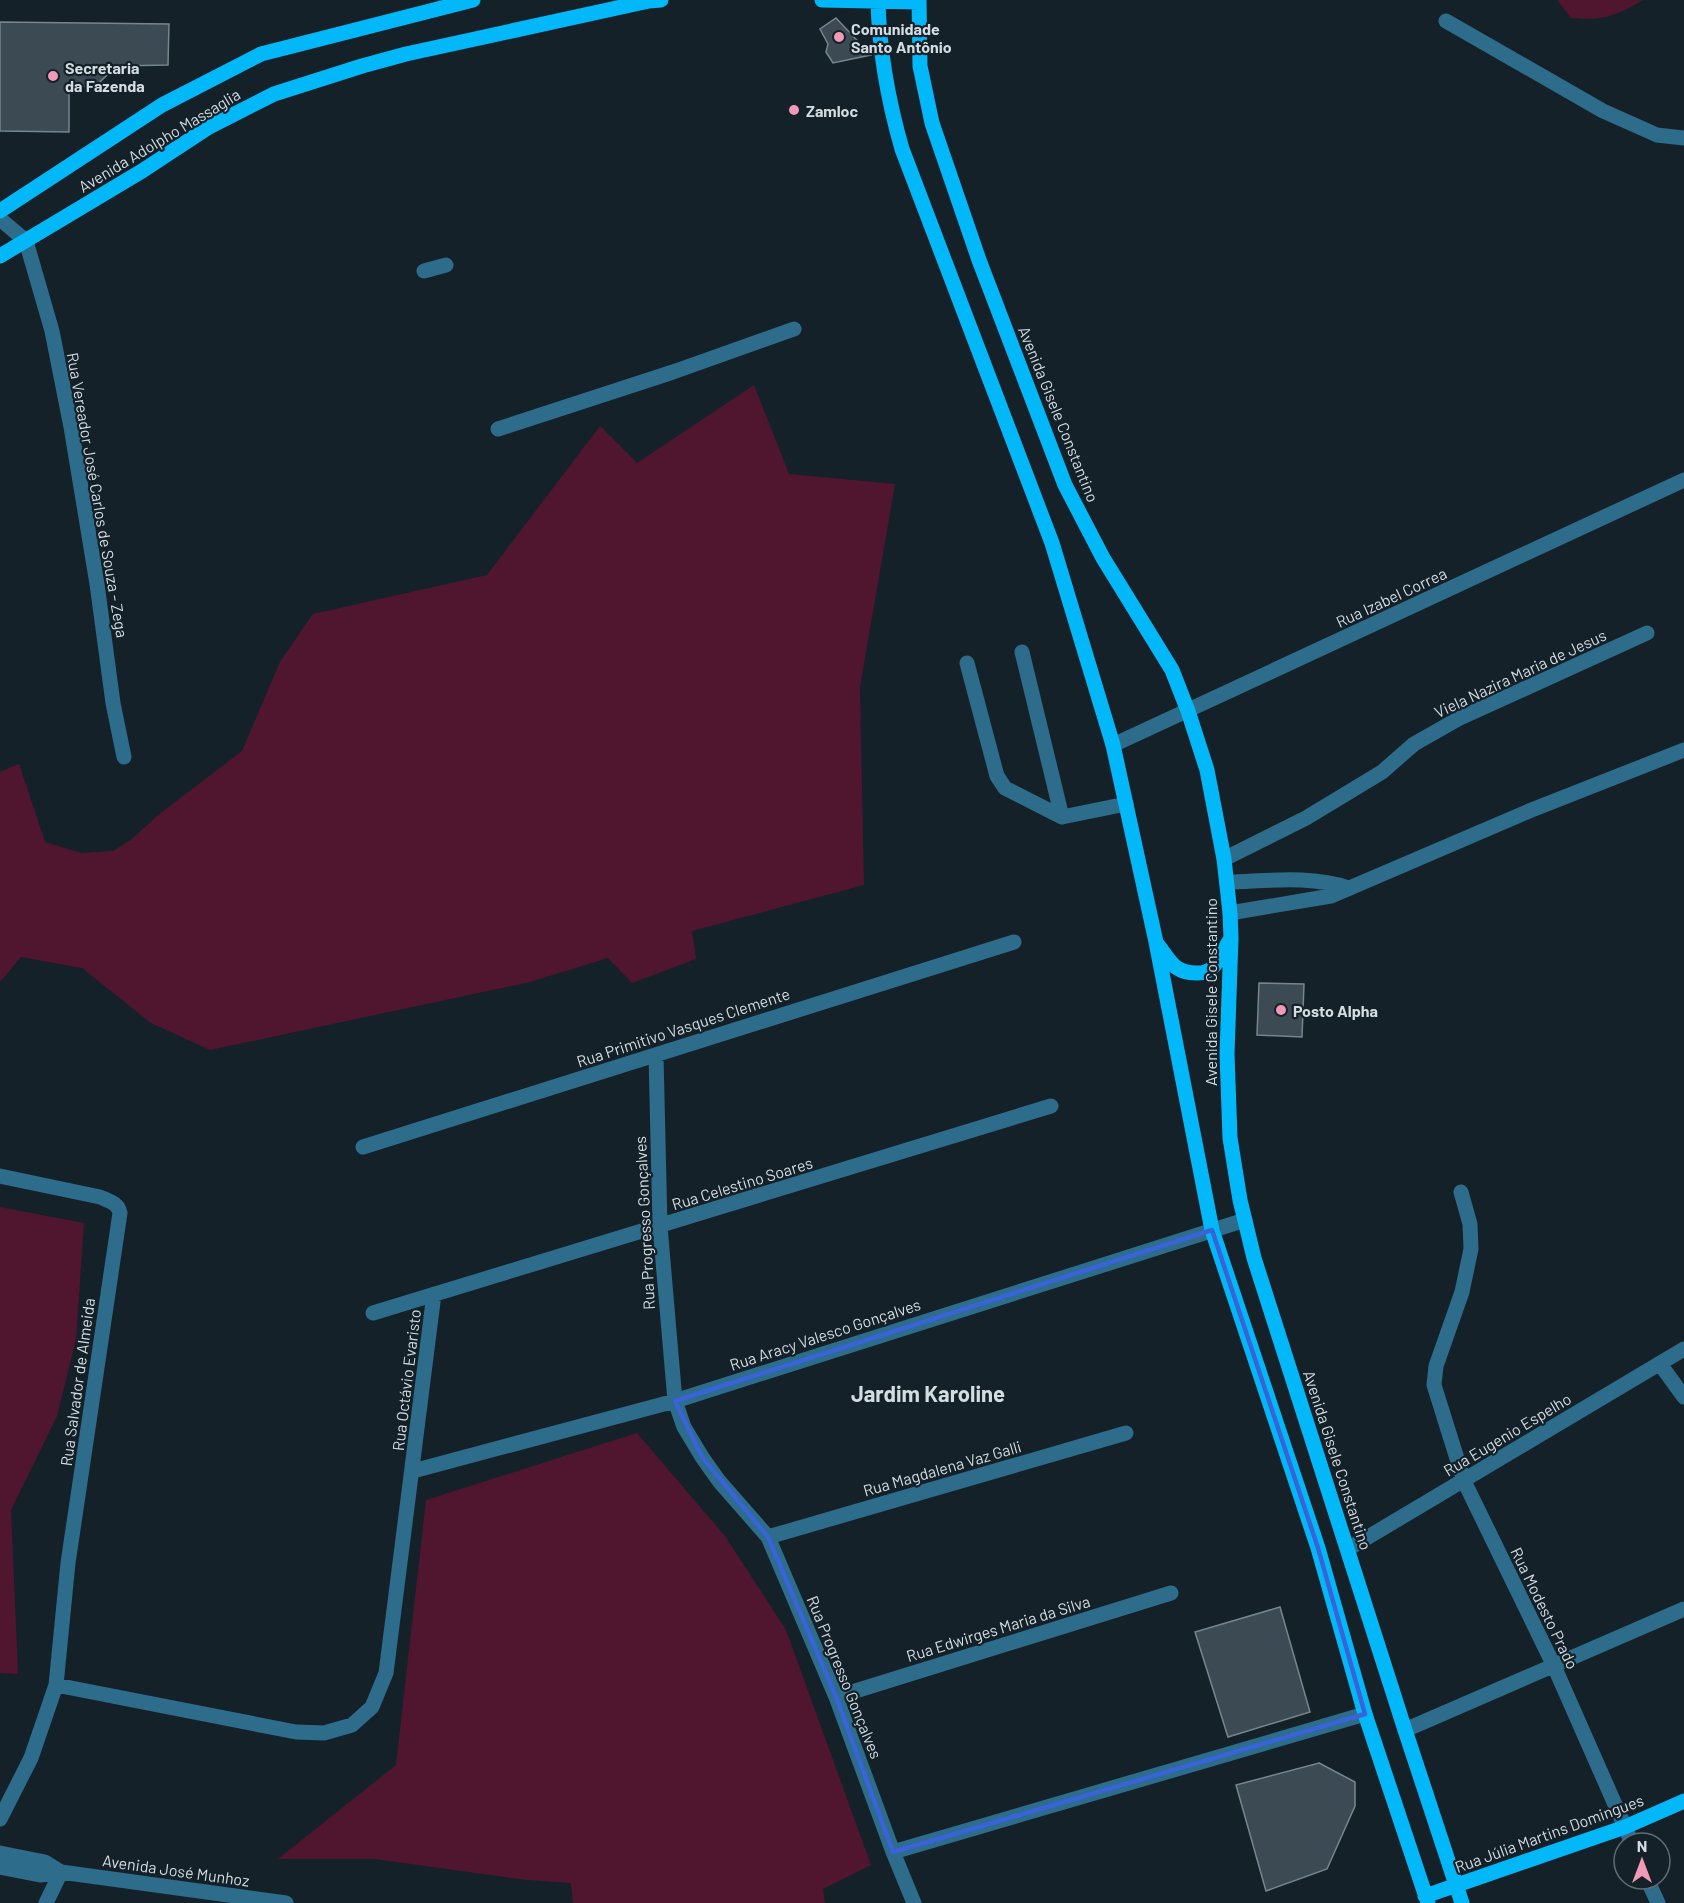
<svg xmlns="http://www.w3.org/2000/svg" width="1684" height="1903" font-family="Barlow,sans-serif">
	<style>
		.green { fill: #50162f }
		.building { fill: #3b4a53; stroke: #76868f; stroke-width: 1.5 }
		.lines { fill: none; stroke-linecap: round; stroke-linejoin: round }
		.minor { stroke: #2d6c8a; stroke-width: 15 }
		.major { stroke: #03b8f9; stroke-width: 15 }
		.marked { fill: none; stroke: #3863d9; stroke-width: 4.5; stroke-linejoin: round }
		.poi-dot { fill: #f09ab7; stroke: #142129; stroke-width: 2 }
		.labels { text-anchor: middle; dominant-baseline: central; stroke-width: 4.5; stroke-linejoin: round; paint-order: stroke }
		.poi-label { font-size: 16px; font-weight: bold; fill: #d3dce1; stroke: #142129; text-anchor: start }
		.street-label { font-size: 16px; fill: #d3dce1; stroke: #142129 }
		.district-label { font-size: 22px; font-weight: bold; fill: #d3dce1; stroke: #142129 }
	</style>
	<rect width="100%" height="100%" fill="#142129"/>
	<path class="green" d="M 1557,0 L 1643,0 C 1616,16 1603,21 1571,18 Z
		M 754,385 L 789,474 L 895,484 L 860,687 L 864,885 L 692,931 L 696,959 L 632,983 L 608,958 L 530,982 L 210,1050 L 151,1023 L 82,968 L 21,957 L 0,982 L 0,772 L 19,764 L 45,842 L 81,853 L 113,851 L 132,839 L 158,815 L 242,751 L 280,662 L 313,614 L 487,575 L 600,426 L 637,463 Z
		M 0,1207 L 84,1223 L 76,1339 L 57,1416 L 11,1510 L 18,1674 L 0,1673 Z
		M 637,1433 L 725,1536 L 786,1630 L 871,1865 L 823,1889 L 825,1903 L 573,1903 L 571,1883 L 527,1880 L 375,1859 L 278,1859 L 396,1765 L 426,1500 Z"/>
	<path class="building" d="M 836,18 L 871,55 L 833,63 L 826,52 L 828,44 L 820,29 Z
		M 0,22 L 169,24 L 168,65 L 116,66 L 96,86 L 69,87 L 69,132 L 0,131 Z
		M 1259,983 L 1304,984 L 1302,1037 L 1257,1035 Z
		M 1280,1607 L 1310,1712 L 1228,1737 L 1195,1632 Z
		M 1319,1763 L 1355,1782 L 1355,1806 L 1327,1869 L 1266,1891 L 1236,1785 Z"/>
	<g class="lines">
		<path class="minor" d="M 1446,21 L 1603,111 L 1657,135 L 1684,138
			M 0,219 L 26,241 L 52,331 L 71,427 L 97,584 L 113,703 L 124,757
			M 424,271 L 446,265
			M 498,429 L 673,372 L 794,329
			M 1022,652 L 1062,817
			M 967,663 L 997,776 L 1005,788 L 1062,817 L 1126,804
			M 1113,745 L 1684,480
			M 1224,859 L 1306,818 L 1382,772 L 1414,744 L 1458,719 L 1647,633
			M 1227,882 C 1268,881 1310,875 1349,888
			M 1230,913 L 1331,896 L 1529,811 L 1684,750
			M 656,1055 L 660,1226 L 675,1401 L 684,1427 L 702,1457 L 719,1481 L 768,1537 L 836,1697 L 893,1852 L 914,1903
			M 363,1147 L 1014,942
			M 0,1176 L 100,1197 C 109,1201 118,1203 120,1213 L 68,1563 L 56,1685 L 31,1758 L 0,1819
			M 1461,1192 L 1470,1224 L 1471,1249 L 1462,1292 L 1436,1366 L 1434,1385 L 1464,1481 L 1554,1666 L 1632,1843
			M 373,1313 L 1051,1106
			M 1660,1364 L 1684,1397
			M 413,1471 L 675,1401 L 1245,1220
			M 768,1537 L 1126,1433
			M 1348,1549 L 1684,1349
			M 56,1685 L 296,1732 L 324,1733 L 352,1725 L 372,1707 L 386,1673 L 434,1294
			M 836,1697 L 1171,1593
			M 1405,1730 L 1684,1609
			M 893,1852 L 1365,1714
			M 0,1853 L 45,1862 L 61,1872
			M 0,1867 L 40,1875 L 61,1872 L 286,1903
			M 1647,1879 L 1658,1903
			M 46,1903 L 61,1872"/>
		<path class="major" d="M 822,0 L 919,2
			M 878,0 C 879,50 888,100 902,149 L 1052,543 L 1113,745 L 1156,942 L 1212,1230 L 1318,1548 L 1365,1714 L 1428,1903
			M 919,0 L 920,66 L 932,123 L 979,260 L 1065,485 L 1103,558 L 1172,670 L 1188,711 L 1207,770 L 1224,859 L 1230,913 L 1231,938 L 1227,1054 L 1230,1138 L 1240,1200 L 1254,1258 L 1405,1730 L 1462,1903
			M 0,211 L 162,105 L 261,54 L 473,0
			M 0,256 L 142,171 L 209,127 L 274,94 L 362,66 L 406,54 L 649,1 L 661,0
			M 1158,945 C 1171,962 1175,974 1198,973 C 1204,973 1208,972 1212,968 C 1219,961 1224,949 1230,940
			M 1425,1896 L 1625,1827 L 1684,1801"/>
	</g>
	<path class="marked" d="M 1212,1230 L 1318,1548 L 1365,1714 L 893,1852 L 836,1697 L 768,1537 L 702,1457 L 675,1401 Z"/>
	<g class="poi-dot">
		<circle cx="839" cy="37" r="6"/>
		<circle cx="53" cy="76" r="6"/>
		<circle cx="794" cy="110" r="6"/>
		<circle cx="1281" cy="1010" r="6"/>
	</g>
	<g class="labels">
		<g class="poi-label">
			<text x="851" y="28">Comunidade<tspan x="851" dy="18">Santo Antônio</tspan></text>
			<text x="65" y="67">Secretaria<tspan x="65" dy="18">da Fazenda</tspan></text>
			<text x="806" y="110">Zamloc</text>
			<text x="1293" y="1010">Posto Alpha</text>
		</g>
		<g class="street-label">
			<text transform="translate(159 140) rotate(-31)">Avenida Adolpho Massaglia</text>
			<text transform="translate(1059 414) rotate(68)">Avenida Gisele Constantino</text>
			<text transform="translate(98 495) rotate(80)">Rua Vereador José Carlos de Souza - Zega</text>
			<text transform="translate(1391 597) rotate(-25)">Rua Izabel Correa</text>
			<text transform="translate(1520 673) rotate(-25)">Viela Nazira Maria de Jesus</text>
			<text transform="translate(1210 992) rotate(-90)">Avenida Gisele Constantino</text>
			<text transform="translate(683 1027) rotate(-18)">Rua Primitivo Vasques Clemente</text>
			<text transform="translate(742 1183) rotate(-17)">Rua Celestino Soares</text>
			<text transform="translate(644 1223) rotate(-93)">Rua Progresso Gonçalves</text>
			<text transform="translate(825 1334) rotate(-18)">Rua Aracy Valesco Gonçalves</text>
			<text transform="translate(406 1380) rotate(-83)">Rua Octávio Evaristo</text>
			<text transform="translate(77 1382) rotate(-82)">Rua Salvador de Almeida</text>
			<text transform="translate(1507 1434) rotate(-31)">Rua Eugenio Espelho</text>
			<text transform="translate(1338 1460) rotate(72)">Avenida Gisele Constantino</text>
			<text transform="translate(942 1468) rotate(-16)">Rua Magdalena Vaz Galli</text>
			<text transform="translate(1545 1608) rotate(64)">Rua Modesto Prado</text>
			<text transform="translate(998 1628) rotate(-17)">Rua Edwirges Maria da Silva</text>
			<text transform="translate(845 1677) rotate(68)">Rua Progresso Gonçalves</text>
			<text transform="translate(1549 1833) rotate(-20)">Rua Júlia Martins Domingues</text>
			<text transform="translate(176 1870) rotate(8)">Avenida José Munhoz</text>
		</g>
		<g class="district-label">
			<text x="928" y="1393">Jardim Karoline</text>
		</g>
	</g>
	<g transform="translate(1642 1861)"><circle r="28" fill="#142129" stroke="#606c73" stroke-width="1.5"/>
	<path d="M0-4.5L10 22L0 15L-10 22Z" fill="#f09ab7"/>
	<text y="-9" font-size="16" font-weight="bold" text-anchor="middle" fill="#d3dce1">N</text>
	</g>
</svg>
